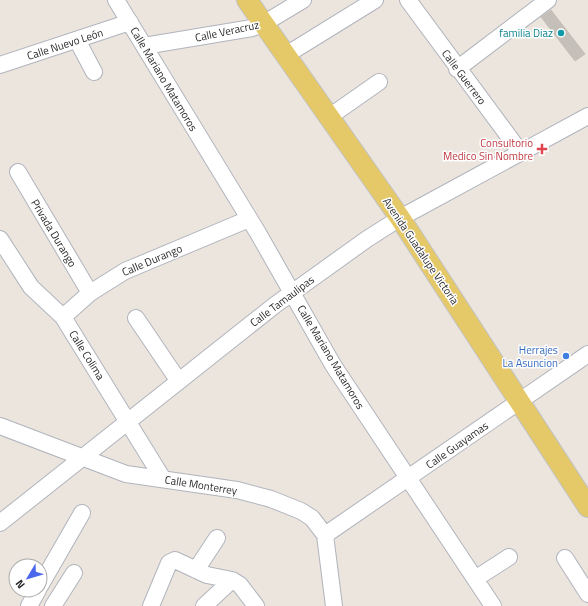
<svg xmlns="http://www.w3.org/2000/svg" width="588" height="606" font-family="'Titillium Web',sans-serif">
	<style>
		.building { fill: #c4bfb9; stroke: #c6c1b7 }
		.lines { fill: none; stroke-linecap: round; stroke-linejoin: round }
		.minor-casing { stroke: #b1b4bd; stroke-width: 18 }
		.major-casing { stroke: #c3c3c3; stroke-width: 22 }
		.minor { stroke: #fff; stroke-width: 16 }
		.major { stroke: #e5c969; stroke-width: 20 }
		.culture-dot { fill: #0f9aa8; stroke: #fff; stroke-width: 1.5 }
		.health-dot { fill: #e0444e; stroke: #fff; stroke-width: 1.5 }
		.shop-dot { fill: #3f7fe0; stroke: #fff; stroke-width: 1.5 }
		.labels { text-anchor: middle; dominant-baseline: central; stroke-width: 3; stroke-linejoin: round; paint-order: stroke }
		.street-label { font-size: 11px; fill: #2a2a2a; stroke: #fff }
		.culture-label { font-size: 11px; fill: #0d838f; stroke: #fff; text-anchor: end }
		.health-label { font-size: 11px; fill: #be3a42; stroke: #fff; text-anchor: end }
		.shop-label { font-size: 11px; fill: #366cbe; stroke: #fff; text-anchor: end }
	</style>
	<rect width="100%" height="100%" fill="#ebe5de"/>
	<path class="building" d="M 551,10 L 585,54 L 575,61 L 541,17 Z"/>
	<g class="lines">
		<g class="minor-casing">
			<path id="minor" d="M 116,0 L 258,233 L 333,365 L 493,606
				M 408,0 L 521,153
				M 77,40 L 94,72
				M 144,46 L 252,28 L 263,24 L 303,0
				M 286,55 L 375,0
				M 0,65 L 130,22
				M 457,69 L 548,0
				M 329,117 L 379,82
				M 18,172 L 90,293
				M 0,239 L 31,287 L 63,317 L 163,479
				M 63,317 L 90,293 L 125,271 L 249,219
				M 136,318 L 178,380
				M 0,426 L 126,474 L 237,490 L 271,499 L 301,511 L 312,518 L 325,535 L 334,606
				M 0,523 L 275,305 L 367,239 L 400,218 L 588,116
				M 325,535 L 588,354
				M 565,558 L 588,594
				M 196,570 L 217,538
				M 475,579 L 509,557
				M 40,586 L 82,513
				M 29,606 L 38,590
				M 53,606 L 74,573
				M 151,606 L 169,563 L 175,560 L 207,575 L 232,580 L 240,585 L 256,606
				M 204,606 L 232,580"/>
		</g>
		<g class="major-casing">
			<path id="major" d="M 247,0 L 400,218 L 588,507"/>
		</g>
		<use href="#minor" class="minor"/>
		<use href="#major" class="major"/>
	</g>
	<circle class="culture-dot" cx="561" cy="33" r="4"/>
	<path class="health-dot" d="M540 143h4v4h4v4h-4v4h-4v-4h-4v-4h4z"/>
	<circle class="shop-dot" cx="566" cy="356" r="4"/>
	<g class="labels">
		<g class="street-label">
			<text transform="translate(227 31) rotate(-12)">Calle Veracruz</text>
			<text transform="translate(65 44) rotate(-18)">Calle Nuevo León</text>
			<text transform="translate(464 77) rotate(53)">Calle Guerrero</text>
			<text transform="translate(164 79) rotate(59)">Calle Mariano Matamoros</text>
			<text transform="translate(54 233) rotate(59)">Privada Durango</text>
			<text transform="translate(421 251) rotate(56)">Avenida Guadalupe Victoria</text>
			<text transform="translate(152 260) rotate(-23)">Calle Durango</text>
			<text transform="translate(282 301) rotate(-37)">Calle Tamaulipas</text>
			<text transform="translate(87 355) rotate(58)">Calle Colima</text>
			<text transform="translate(331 357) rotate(59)">Calle Mariano Matamoros</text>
			<text transform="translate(457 445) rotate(-35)">Calle Guayamas</text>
			<text transform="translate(201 485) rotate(9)">Calle Monterrey</text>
		</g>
		<g class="culture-label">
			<text x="553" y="33">familia Diaz</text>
		</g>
		<g class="health-label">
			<text x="533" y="143">Consultorio<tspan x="533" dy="13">Medico Sin Nombre</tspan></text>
		</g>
		<g class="shop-label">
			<text x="558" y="350">Herrajes<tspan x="558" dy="13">La Asuncion</tspan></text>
		</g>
	</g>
	<g transform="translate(28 578) rotate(232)"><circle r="19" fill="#ffffff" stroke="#aaaaaa"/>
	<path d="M0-3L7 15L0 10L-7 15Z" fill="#4b67eb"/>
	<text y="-6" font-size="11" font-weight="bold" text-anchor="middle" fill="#2a2a2a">N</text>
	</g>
</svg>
